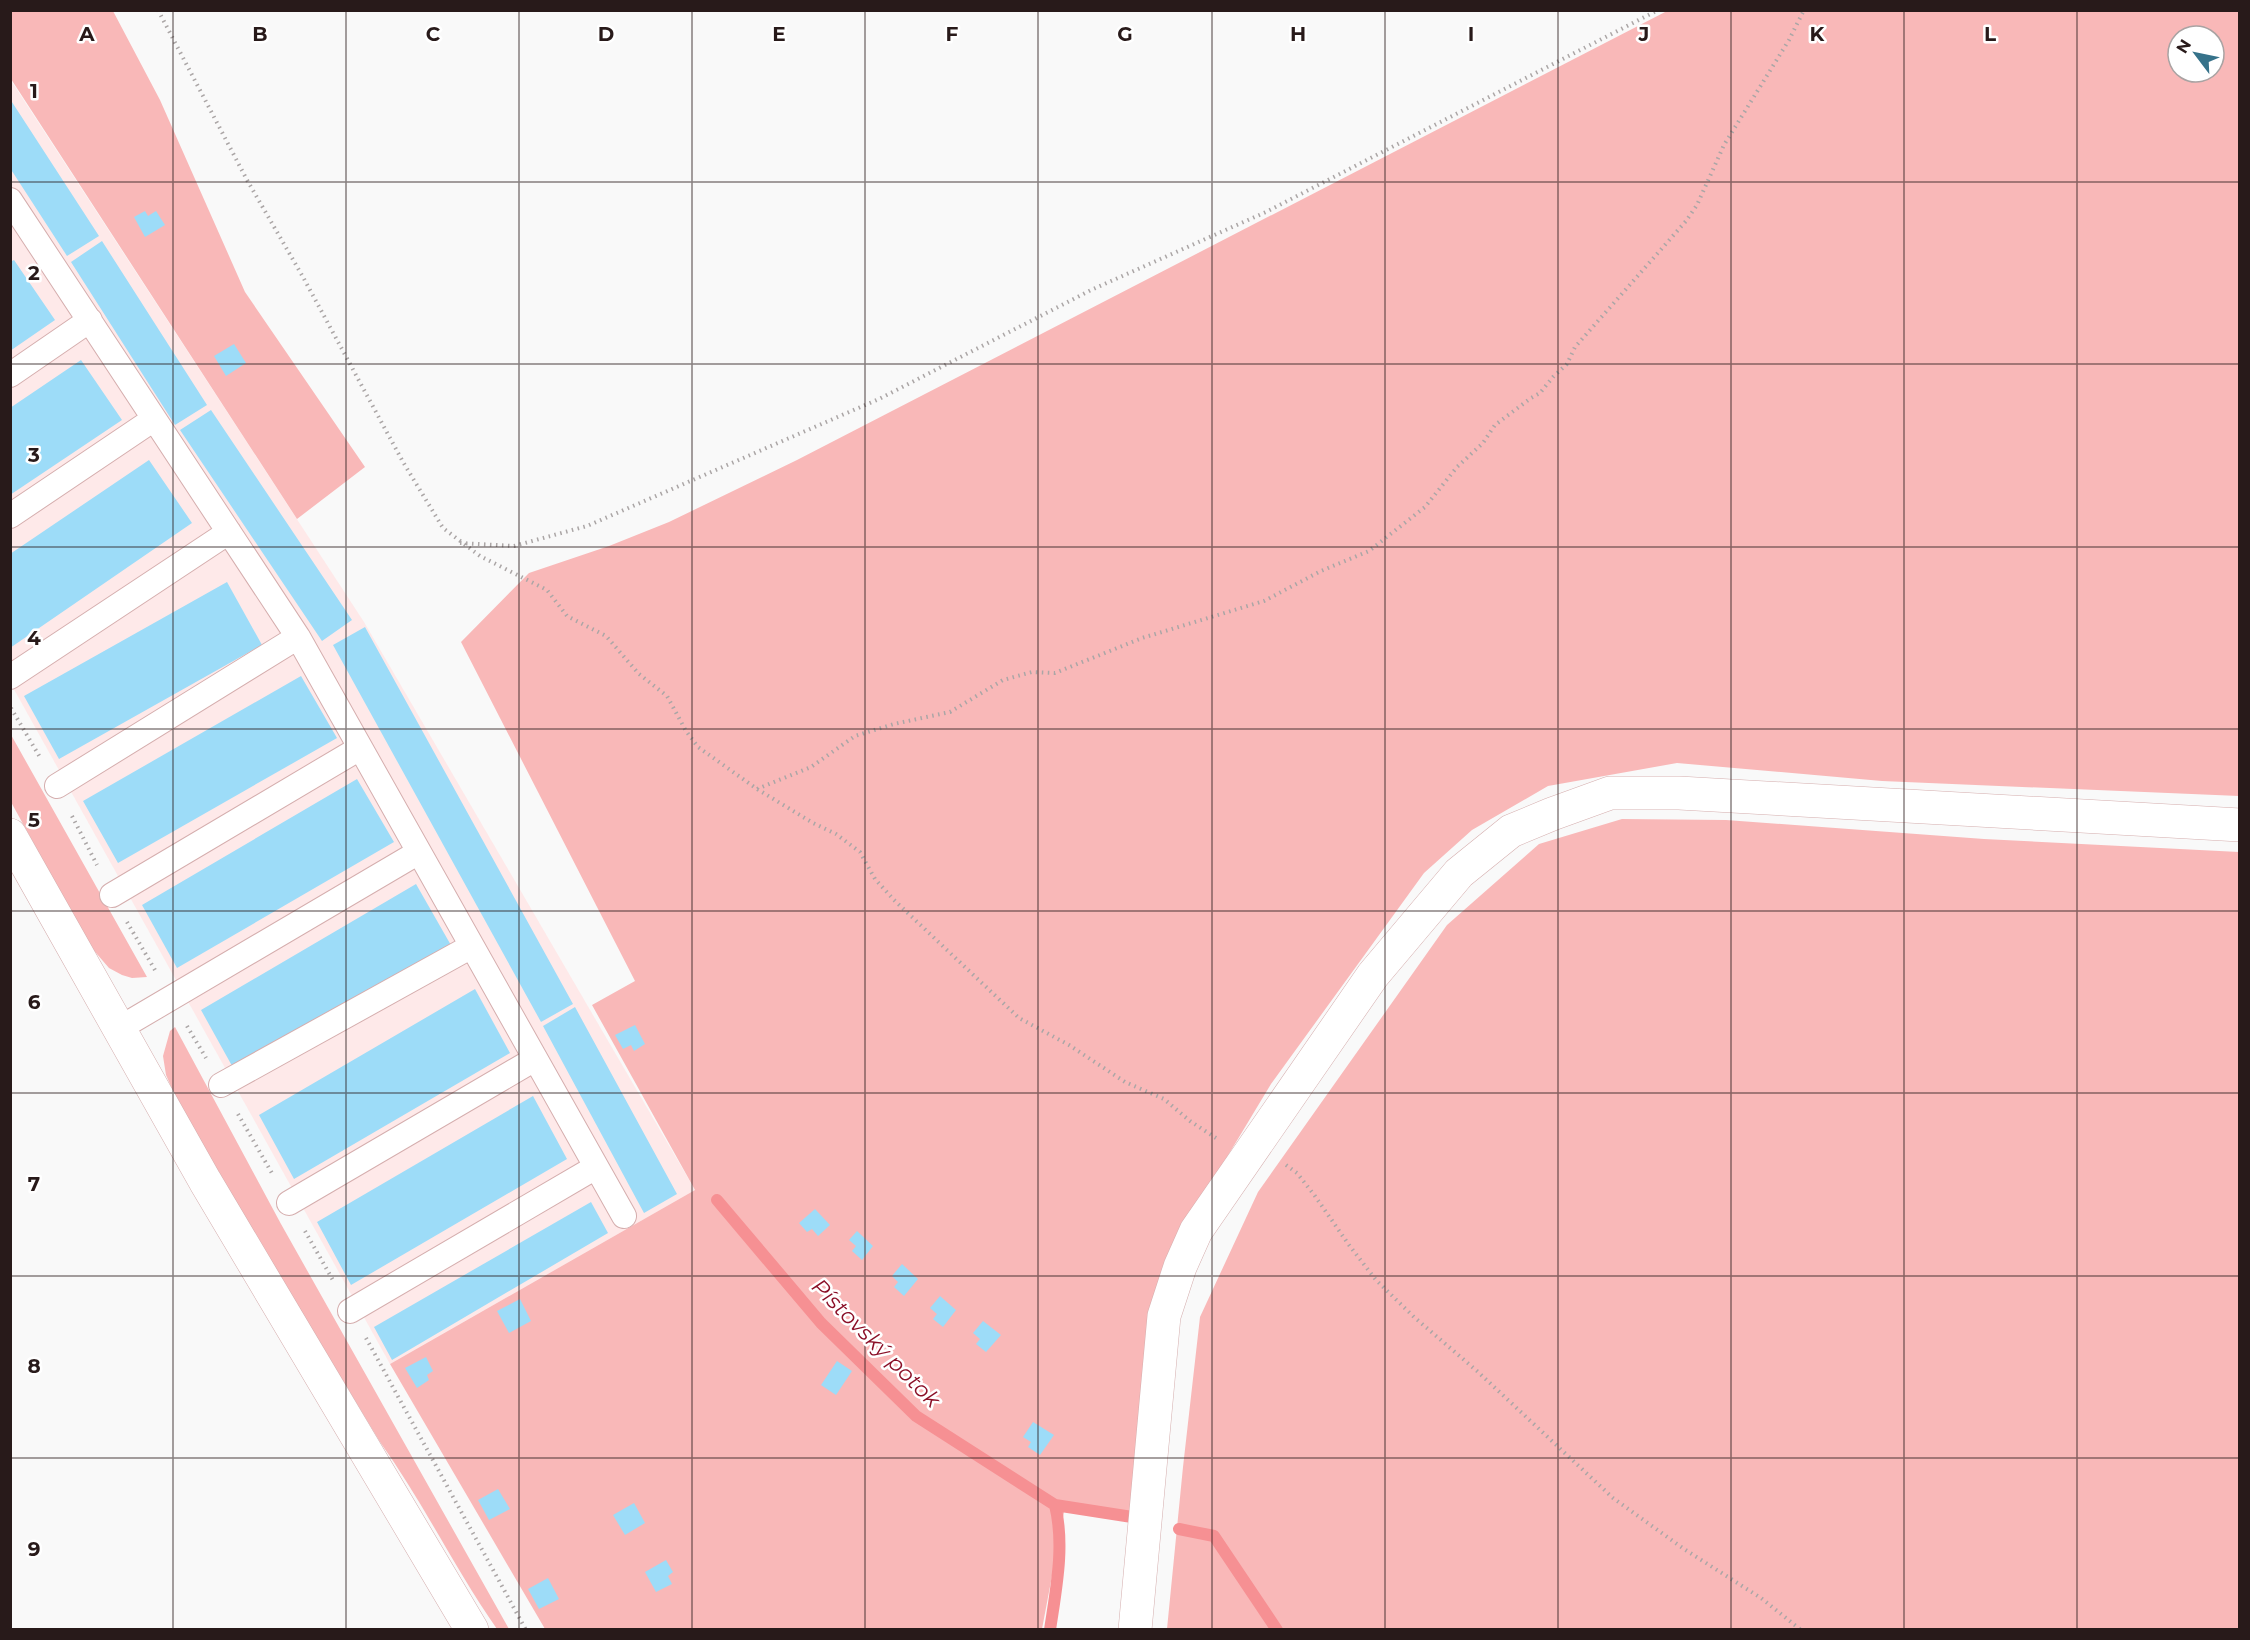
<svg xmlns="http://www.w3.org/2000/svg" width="2250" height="1640" font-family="Montserrat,sans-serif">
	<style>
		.built { fill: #fee9e9 }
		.green { fill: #f9b8b8; fill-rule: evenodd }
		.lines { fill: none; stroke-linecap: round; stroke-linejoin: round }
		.stream { stroke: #f69093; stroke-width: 12 }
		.building { fill: #9ddcf8 }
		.service-casing { stroke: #d5aeae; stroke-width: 26 }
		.minor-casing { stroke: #d5aeae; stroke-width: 34 }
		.tertiary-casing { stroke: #d5aeae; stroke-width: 34 }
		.path { stroke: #aba6a6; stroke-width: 4; stroke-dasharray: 1.5 4.5; stroke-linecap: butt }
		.service { stroke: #fff; stroke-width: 24 }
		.minor { stroke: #fff; stroke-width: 33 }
		.tertiary { stroke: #fff; stroke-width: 33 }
		.grid { fill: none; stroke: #281a1a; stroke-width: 1.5; stroke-opacity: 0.55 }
		.labels { text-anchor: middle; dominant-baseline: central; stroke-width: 5; stroke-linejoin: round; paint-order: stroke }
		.water-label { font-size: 22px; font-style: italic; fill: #8b1028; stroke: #fff }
		.grid-label { font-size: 20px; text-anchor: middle; font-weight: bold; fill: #281a1a; stroke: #fff; stroke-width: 5; stroke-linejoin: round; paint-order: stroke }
	</style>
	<rect width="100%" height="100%" fill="#f9f9f9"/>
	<path class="built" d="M 10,79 L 364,622 L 695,1190 L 390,1364 L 11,684 Z"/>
	<path class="green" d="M 11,11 L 113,11 L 160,100 L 245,292 L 365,467 L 297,519 L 11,79 Z
		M 1667,11 L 2239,11 L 2239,796 L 1882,781 L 1677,763 L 1548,786 L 1472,830 L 1424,873 L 1271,1084 L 1171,1250 L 1147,1323 L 1132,1517 L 1065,1507 L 1042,1629 L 545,1629 L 390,1364 L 695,1190 L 592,1005 L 635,981 L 461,642 L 529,573 L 609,546 L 669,522 L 797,460 ZM 2178,36 L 2214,36 L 2214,72 L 2178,72 Z
		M 10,733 L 147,977 L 132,978 L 122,975 L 109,968 L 90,946 L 11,802 Z
		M 1622,819 L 1726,820 L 1984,839 L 2239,852 L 2239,1629 L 1167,1629 L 1183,1467 L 1200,1317 L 1258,1192 L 1447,925 L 1539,844 Z
		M 175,1027 L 281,1224 L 509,1629 L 497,1629 C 455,1569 423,1502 380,1442 L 193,1132 L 177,1100 L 166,1075 L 163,1056 L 170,1031 Z"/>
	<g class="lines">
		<path class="stream" d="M 717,1200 L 821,1323 L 916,1416 L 1055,1505 L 1132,1517
			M 1179,1529 L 1214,1536 L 1277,1630
			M 1050,1630 C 1056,1589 1065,1546 1055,1505"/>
	</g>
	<path class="building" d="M 10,99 L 99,236 L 67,256 L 10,168 Z
		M 145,211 L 148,216 L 156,211 L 165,225 L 145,237 L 134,217 Z
		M 102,241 L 207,405 L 175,425 L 71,262 Z
		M 14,260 L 55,320 L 10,351 L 10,262 Z
		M 234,344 L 246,363 L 226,376 L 214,356 Z
		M 81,360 L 122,420 L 10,495 L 10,408 Z
		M 211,410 L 352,620 L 322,641 L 180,430 Z
		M 149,460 L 192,523 L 10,648 L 10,554 Z
		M 227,582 L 262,645 L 59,759 L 24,696 Z
		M 365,627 L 573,1004 L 541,1022 L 333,645 Z
		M 301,676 L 337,738 L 118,863 L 83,801 Z
		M 357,779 L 394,842 L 177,968 L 142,905 Z
		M 416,884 L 452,947 L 236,1073 L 201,1010 Z
		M 475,989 L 510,1053 L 294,1179 L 259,1115 Z
		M 575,1007 L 677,1194 L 644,1213 L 543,1026 Z
		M 635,1025 L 645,1044 L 634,1051 L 631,1045 L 623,1049 L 615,1035 Z
		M 533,1096 L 567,1159 L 351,1285 L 317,1222 Z
		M 591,1202 L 608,1233 L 392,1360 L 374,1327 Z
		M 815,1209 L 830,1225 L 818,1236 L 812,1229 L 807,1232 L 799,1223 Z
		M 857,1231 L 873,1246 L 862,1260 L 852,1251 L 856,1246 L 849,1240 Z
		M 902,1264 L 918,1279 L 904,1296 L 894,1287 L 898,1282 L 892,1276 Z
		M 940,1296 L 956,1310 L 943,1327 L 933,1319 L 937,1314 L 930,1308 Z
		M 520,1299 L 531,1321 L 509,1333 L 497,1311 Z
		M 983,1321 L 1001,1335 L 986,1352 L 976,1344 L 980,1339 L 973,1333 Z
		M 426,1357 L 433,1371 L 427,1375 L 429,1380 L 417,1388 L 405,1368 Z
		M 837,1361 L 852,1371 L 836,1395 L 821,1385 Z
		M 1033,1422 L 1054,1435 L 1040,1455 L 1028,1447 L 1031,1442 L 1023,1437 Z
		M 498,1489 L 510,1509 L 489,1520 L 478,1500 Z
		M 634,1503 L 645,1523 L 625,1535 L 613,1515 Z
		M 666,1560 L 673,1572 L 668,1576 L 672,1584 L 656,1592 L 645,1572 Z
		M 548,1578 L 559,1599 L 539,1609 L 528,1589 Z"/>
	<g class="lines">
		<g class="service-casing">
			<path id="service" d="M 10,200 L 298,637 L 624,1216
				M 10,375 L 90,320
				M 10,516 L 154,419
				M 10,677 L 229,532
				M 57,786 L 298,637
				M 112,895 L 360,748
				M 120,1028 L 419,852
				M 221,1085 L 472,946
				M 289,1203 L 535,1059
				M 350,1311 L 596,1167"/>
		</g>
		<g class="minor-casing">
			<path id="minor" d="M 1135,1630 L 1164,1316 L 1180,1267 L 1196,1231 L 1373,975 L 1459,873 L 1511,831 L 1552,814 L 1610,793 L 1679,793 L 2240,825"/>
		</g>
		<g class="tertiary-casing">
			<path id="tertiary" d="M 10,835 L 205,1181 L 472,1630"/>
		</g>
		<path class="path" d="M 158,10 L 247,180 L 303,277 L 403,462 L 443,528 L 480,556 L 547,590 L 567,616 L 606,636 L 639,674 L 667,696 L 686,731 L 698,747 L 757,789 L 813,823 L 836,834 L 860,852 L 875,879 L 894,900 L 1019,1018 L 1069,1045 L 1125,1082 L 1164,1099 L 1190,1121 L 1216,1138
			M 460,543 L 514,546 L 587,526 L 879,399 L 1091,290 L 1266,212 L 1658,10
			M 11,708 L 41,759
			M 757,789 L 811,767 L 855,736 L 894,724 L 950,712 L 1003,680 L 1032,672 L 1055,673 L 1142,638 L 1264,601 L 1321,571 L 1369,551 L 1425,507 L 1457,467 L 1483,443 L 1495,425 L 1531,398 L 1540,393 L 1553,377 L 1567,364 L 1575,347 L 1686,221 L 1697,205 L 1724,145 L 1789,40 L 1804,10
			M 72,816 L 97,865
			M 127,922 L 155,970
			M 187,1026 L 206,1058
			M 238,1114 L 273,1175
			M 1286,1165 L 1297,1173 L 1315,1196 L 1349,1245 L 1376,1280 L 1414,1317 L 1477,1371 L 1613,1498 L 1684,1549 L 1761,1598 L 1801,1630
			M 305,1231 L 334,1282
			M 366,1338 L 526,1630"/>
		<use href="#service" class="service"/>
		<use href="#minor" class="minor"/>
		<use href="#tertiary" class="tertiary"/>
	</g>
	<path class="grid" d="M 173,10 L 173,1630M 346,10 L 346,1630M 519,10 L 519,1630M 692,10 L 692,1630M 865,10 L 865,1630M 1038,10 L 1038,1630M 1212,10 L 1212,1630M 1385,10 L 1385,1630M 1558,10 L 1558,1630M 1731,10 L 1731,1630M 1904,10 L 1904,1630M 2077,10 L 2077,1630M 10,182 L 2240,182M 10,364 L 2240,364M 10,547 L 2240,547M 10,729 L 2240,729M 10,911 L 2240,911M 10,1093 L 2240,1093M 10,1276 L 2240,1276M 10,1458 L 2240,1458"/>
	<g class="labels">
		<g class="water-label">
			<text transform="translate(876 1343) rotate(45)">Pístovský potok</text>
		</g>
	</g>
	<g class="grid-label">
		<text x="87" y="41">A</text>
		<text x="260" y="41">B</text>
		<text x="433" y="41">C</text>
		<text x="606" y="41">D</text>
		<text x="779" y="41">E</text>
		<text x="952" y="41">F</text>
		<text x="1125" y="41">G</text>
		<text x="1298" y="41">H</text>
		<text x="1471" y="41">I</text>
		<text x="1644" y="41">J</text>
		<text x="1817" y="41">K</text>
		<text x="1990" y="41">L</text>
		<text x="34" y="98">1</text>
		<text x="34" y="280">2</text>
		<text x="34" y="462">3</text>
		<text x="34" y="645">4</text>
		<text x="34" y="827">5</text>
		<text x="34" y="1009">6</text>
		<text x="34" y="1191">7</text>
		<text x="34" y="1373">8</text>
		<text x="34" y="1556">9</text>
	</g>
	<rect width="2250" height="1640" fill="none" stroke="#281a1a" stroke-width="24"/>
	<g transform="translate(2196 54) rotate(302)"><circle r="28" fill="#ffffff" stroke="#a9a3a3" stroke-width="1.5"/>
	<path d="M0-4.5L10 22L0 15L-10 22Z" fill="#36728a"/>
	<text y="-9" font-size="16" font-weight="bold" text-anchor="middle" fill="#281a1a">N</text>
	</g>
</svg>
